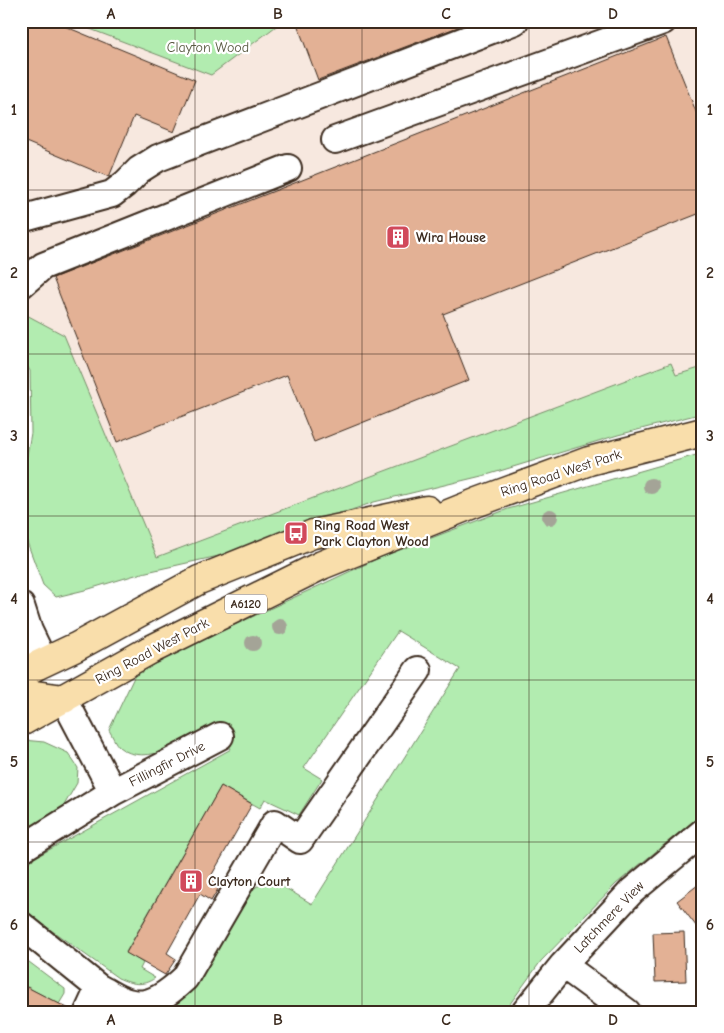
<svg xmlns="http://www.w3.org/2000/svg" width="724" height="1033" font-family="'Comic Neue',sans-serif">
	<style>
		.built { fill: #f7e8df }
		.green { fill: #b2ecb0; stroke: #768b67 }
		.building { fill: #e3b195; stroke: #3b2a1e }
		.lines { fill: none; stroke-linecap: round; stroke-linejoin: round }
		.minor-casing { stroke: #3b2a1e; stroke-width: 30 }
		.highway-casing { stroke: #3b2a1e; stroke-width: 31 }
		.minor { stroke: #fff; stroke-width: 26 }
		.highway { stroke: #f9deab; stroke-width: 28 }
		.tree { fill: #a4a497 }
		.grid { fill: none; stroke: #3b2a1e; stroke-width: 1; stroke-opacity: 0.55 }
		.labels { text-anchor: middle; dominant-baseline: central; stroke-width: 4.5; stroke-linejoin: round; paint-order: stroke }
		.shield { fill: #fff; stroke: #766a62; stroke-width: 1 }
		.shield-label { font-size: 12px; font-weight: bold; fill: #3b2a1e }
		.park-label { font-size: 14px; fill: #595a42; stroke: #fff }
		.poi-label { font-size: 14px; font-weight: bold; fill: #3b2a1e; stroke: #fff; text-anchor: start }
		.street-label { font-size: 14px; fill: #3b2a1e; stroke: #fff }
		.neatline { fill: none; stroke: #3b2a1e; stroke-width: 2 }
		.grid-label { font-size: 16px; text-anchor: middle; font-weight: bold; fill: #3b2a1e }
	</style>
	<rect width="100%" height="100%" fill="#fff"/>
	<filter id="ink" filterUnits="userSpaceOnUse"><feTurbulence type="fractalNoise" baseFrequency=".02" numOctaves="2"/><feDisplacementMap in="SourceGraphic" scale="10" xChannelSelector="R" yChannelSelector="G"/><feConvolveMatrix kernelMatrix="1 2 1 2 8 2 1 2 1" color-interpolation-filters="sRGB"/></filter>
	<g filter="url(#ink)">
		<path class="built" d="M 21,21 L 69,21 L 211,75 L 283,21 L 703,21 L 703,367 L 675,375 L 671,363 L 156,557 L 64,335 L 21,312 Z"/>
		<path class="green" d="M 69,21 L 283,21 L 211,75 Z
			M 21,312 L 64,335 L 157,557 L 671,363 L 676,375 L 703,367 L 703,413 L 618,435 L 490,474 L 374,502 L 232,553 L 142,573 L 89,589 L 56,597 L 43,585 L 27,542 L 24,471 L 31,433 L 30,371 L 21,355 Z
			M 703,453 L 703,813 L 616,884 L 541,961 L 504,1012 L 162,1012 L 173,1007 L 188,992 L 242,903 L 254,888 L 266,882 L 279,884 L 312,904 L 460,669 L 398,631 L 304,768 L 322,779 L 299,815 L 265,799 L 260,808 L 221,786 L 126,952 L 143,963 L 140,969 L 155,978 C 142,987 132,984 118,978 L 23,910 L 27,862 L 231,749 L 218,727 C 192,739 145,769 119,747 C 115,743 112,735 109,730 L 135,675 L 183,649 L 381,557 L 508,509 Z
			M 23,740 L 44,742 L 68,753 L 78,768 L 77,783 L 63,807 L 21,833 L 21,741 Z
			M 21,956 L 65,989 L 65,994 L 59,1004 L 27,987 L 21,998 Z"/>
		<path class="building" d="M 21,21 L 52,21 L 195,80 L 174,132 L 134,116 L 109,177 L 21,140 Z
			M 296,21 L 471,21 L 471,22 L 318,80 Z
			M 666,37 L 703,129 L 703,212 L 443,314 L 469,380 L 314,442 L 287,375 L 117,442 L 53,278 Z
			M 221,786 L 252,804 L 210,878 L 221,884 L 211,901 L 200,894 L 167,953 L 176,959 L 165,975 L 126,953 Z
			M 703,881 L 703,935 L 677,901 Z
			M 684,932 L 686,981 L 655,982 L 653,933 Z
			M 27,987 L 73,1011 L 73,1012 L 21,1012 L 21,998 Z"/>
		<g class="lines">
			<g class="minor-casing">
				<path id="minor" d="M 335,140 L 663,21
					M 21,219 L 112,194 L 125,184 L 139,170 L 158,158 L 515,21
					M 21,285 L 43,266 L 288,168
					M 21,606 L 29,631 L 44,662
					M 113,792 L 220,736
					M 21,849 L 113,792 L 64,699
					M 21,925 L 99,988 L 88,1012
					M 563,965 L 627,1012
					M 99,988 C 108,992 118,1000 128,1002 C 150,1009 170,992 185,978 L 275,823 L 300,840 L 418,670
					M 525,1012 L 563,965 L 632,891 L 703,832"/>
			</g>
			<g class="highway-casing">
				<path id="highway" d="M 21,673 L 76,647 L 199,580 L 313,534 L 427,510
					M 21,693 L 64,699
					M 21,722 L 150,650 L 322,565 L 478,502 L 589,461 L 703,432"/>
			</g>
			<use href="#minor" class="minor"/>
			<use href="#highway" class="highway"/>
		</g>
		<g class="tree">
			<circle cx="651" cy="486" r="8"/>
			<circle cx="550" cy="517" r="8"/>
			<circle cx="280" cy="627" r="8"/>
			<circle cx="253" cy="643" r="8"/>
		</g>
	</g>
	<path class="grid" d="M 195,21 L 195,1012M 362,21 L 362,1012M 529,21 L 529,1012M 21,190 L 703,190M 21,354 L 703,354M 21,516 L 703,516M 21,680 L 703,680M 21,842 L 703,842"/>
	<defs>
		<g id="building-square" transform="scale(1.25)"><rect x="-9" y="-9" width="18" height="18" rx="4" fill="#d1495b" stroke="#fff"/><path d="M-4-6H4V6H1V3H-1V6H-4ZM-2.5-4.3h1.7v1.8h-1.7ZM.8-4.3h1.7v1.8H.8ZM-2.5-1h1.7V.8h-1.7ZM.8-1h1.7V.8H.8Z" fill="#fff"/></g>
		<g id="bus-square" transform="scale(1.25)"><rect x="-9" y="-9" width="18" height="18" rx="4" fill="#d1495b" stroke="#fff"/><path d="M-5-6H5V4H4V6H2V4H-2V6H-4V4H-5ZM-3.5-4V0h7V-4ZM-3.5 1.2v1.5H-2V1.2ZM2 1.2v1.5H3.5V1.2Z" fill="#fff"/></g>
	</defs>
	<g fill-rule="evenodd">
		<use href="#building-square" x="398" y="237"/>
		<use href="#bus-square" x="296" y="533"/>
		<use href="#building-square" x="191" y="881"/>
	</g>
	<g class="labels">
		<rect class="shield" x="225" y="594.5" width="42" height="19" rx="4"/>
		<g class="shield-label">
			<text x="246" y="604">A6120</text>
		</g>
		<g class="park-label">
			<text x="208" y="47">Clayton Wood</text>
		</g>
		<g class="poi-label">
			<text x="416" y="237">Wira House</text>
			<text x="314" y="525">Ring Road West<tspan x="314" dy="16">Park Clayton Wood</tspan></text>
			<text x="208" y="881">Clayton Court</text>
		</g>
		<g class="street-label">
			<text transform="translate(561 473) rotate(-18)">Ring Road West Park</text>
			<text transform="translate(152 651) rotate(-28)">Ring Road West Park</text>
			<text transform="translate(167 764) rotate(-27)">Fillingfir Drive</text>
			<text transform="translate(609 917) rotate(-46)">Latchmere View</text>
		</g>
	</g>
	<rect width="724" height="1033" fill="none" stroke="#fff" stroke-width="55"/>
	<rect x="28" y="28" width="668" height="978" class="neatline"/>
	<g class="grid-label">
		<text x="111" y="19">A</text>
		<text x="278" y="19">B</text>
		<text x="446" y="19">C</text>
		<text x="613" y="19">D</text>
		<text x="14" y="115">1</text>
		<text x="710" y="115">1</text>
		<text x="14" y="278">2</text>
		<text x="710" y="278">2</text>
		<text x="14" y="441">3</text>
		<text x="710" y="441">3</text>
		<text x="14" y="604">4</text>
		<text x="710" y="604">4</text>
		<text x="14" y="767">5</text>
		<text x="710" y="767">5</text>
		<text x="14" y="930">6</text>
		<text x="710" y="930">6</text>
		<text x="111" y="1025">A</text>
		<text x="278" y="1025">B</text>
		<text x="446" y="1025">C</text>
		<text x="613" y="1025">D</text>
	</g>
</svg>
